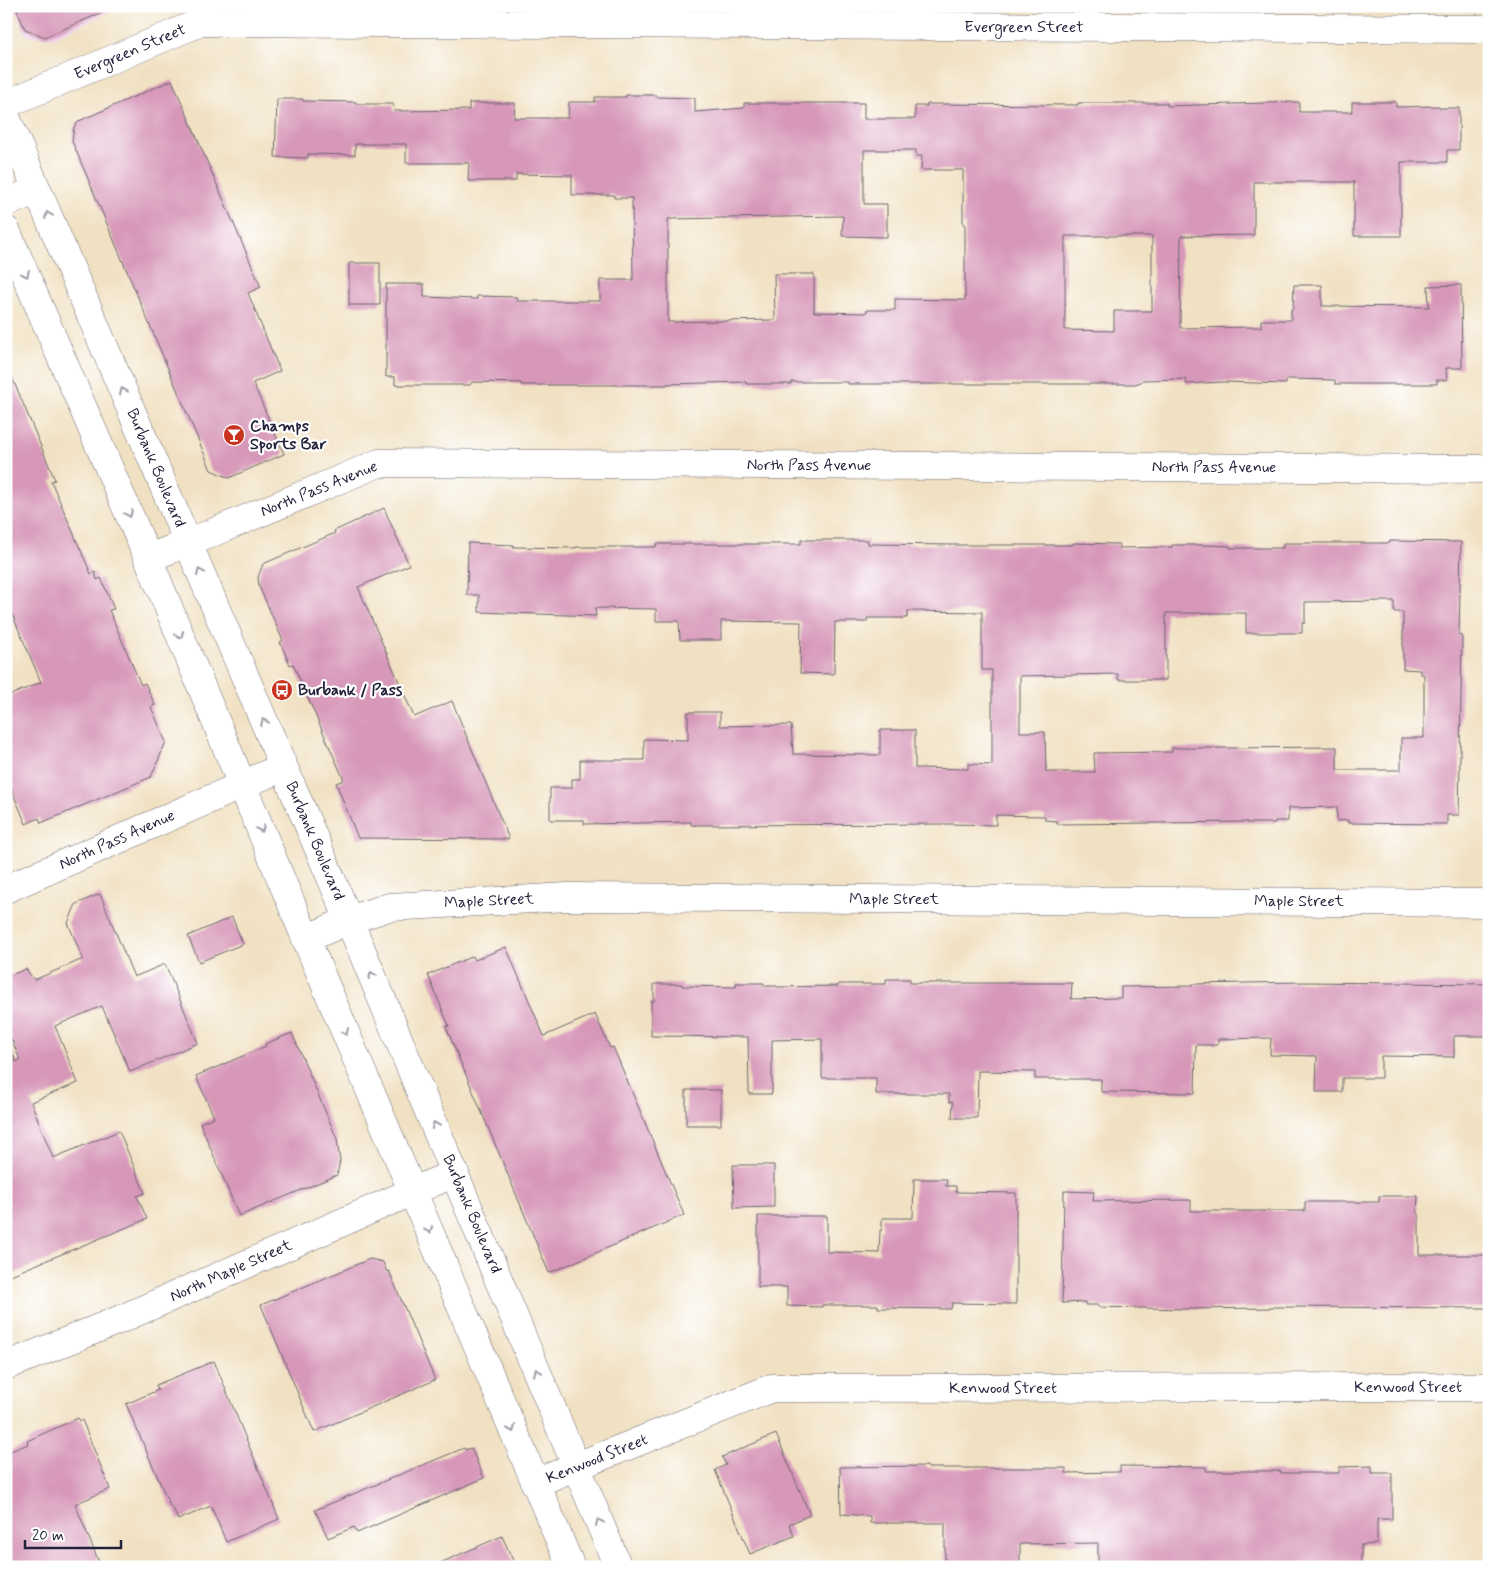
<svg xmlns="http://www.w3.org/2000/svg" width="1495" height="1573" font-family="Mynerve,sans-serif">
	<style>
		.built { fill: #edd1e9 }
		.building { fill: #d797b9; fill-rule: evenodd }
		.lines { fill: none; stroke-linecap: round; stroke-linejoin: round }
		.minor-casing { stroke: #6a656b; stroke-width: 29 }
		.major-casing { stroke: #6a656b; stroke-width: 29 }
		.minor { stroke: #fff; stroke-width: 28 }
		.major { stroke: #fff; stroke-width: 28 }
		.oneway { stroke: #9c9ca7 }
		.labels { text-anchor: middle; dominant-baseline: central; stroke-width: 4.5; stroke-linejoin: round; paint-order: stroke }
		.street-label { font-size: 16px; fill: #22223b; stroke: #fff }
		.poi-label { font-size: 16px; font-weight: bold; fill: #22223b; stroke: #fff; text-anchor: start }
	</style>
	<rect width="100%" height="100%" fill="#fff"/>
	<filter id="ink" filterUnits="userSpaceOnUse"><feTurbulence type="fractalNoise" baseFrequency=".02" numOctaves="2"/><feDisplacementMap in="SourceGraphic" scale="10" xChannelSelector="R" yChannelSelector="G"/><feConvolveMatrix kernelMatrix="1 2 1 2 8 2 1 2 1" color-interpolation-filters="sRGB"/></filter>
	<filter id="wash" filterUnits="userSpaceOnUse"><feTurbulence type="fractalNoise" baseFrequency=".0096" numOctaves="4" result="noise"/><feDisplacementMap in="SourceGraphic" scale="20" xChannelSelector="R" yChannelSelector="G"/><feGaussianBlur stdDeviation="1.12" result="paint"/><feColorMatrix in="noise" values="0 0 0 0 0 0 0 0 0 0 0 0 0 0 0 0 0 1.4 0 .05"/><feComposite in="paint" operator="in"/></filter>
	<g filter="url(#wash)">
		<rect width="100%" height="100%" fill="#f1e1c3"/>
		<path class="built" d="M 14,6 L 122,6 L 52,38 L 26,35 Z"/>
		<g id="blocks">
			<path class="building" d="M 15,6 L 117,6 L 45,37 L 25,29 Z
				M 172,80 L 261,287 L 248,293 L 280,371 L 253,383 L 284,454 L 229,478 L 211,470 L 72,141 L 74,127 L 79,121 Z
				M 626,95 L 656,95 L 656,97 L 695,98 L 695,112 L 744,108 L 744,103 L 864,103 L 864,119 L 915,119 L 915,106 L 927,106 L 927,104 L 1078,105 L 1078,103 L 1167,103 L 1167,106 L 1299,102 L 1299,112 L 1352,112 L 1352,102 L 1396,102 L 1396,107 L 1439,106 L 1439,108 L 1459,108 L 1459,150 L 1447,150 L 1447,162 L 1401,162 L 1401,236 L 1354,236 L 1354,182 L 1254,182 L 1254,235 L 1181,236 L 1180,328 L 1261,327 L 1261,320 L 1291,320 L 1291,309 L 1293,309 L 1294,285 L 1322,285 L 1322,306 L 1429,307 L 1428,286 L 1461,285 L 1462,368 L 1446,368 L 1447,380 L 1437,380 L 1437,384 L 1335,384 L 1335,380 L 1286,379 L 1286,384 L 1223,382 L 1186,384 L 1186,379 L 1143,380 L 1141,382 L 1135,384 L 848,384 L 848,382 L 791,382 L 791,384 L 746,384 L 746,382 L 667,384 L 667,385 L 521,385 L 521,383 L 472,382 L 470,385 L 395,385 L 395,377 L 386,377 L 386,284 L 424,284 L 424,297 L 477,299 L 477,296 L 517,297 L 517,301 L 600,301 L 600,280 L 633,280 L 632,198 L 614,198 L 614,195 L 572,195 L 572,175 L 516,174 L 516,181 L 468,181 L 469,163 L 406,163 L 406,144 L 355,144 L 355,155 L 308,154 L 308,158 L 275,157 L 277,99 L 303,99 L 303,101 L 356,102 L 356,104 L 393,104 L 394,111 L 469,110 L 469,103 L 515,103 L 514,118 L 568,118 L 569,102 L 595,102 L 595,97 L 626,97 ZM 864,150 L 916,150 L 916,156 L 922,156 L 921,170 L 963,170 L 963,224 L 965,224 L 965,300 L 895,299 L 895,310 L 867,310 L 866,313 L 814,312 L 814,274 L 774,274 L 775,320 L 668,322 L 668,219 L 843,216 L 842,236 L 887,237 L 887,204 L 864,204 ZM 1065,236 L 1152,236 L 1152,311 L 1114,311 L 1114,331 L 1065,330 Z
				M 349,263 L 380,263 L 380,305 L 349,305 Z
				M 7,365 L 55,480 L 51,481 L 91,574 L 95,572 L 97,580 L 101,578 L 114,609 L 109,610 L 141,685 L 145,683 L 155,705 L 151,707 L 166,742 L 151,777 L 41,823 L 39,818 L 26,824 L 6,777 L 6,697 L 41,682 L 6,600 Z
				M 384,508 L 409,565 L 358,587 L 414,717 L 452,701 L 509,839 L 358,838 L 336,783 L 344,780 L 293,664 L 290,665 L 280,642 L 283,641 L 259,586 L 258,577 L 263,564 L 335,533 L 334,531 Z
				M 801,540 L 868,540 L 868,544 L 959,545 L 1073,545 L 1073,543 L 1119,544 L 1119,548 L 1172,547 L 1172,545 L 1204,545 L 1230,546 L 1230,548 L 1283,548 L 1283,543 L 1390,543 L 1390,541 L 1461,542 L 1459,636 L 1462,636 L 1459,815 L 1447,815 L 1447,824 L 1348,823 L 1348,820 L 1337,821 L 1337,807 L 1288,808 L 1288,821 L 1275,821 L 1275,823 L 1247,823 L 1247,822 L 1159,823 L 1057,824 L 1057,821 L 1045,820 L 1045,816 L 996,815 L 996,825 L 950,824 L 691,825 L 691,822 L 584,824 L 584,820 L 550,820 L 550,788 L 572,788 L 572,779 L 580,779 L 580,760 L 644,760 L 644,739 L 688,740 L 688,712 L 720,712 L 720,726 L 791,725 L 793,754 L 880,755 L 880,730 L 915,730 L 915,768 L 968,769 L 968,764 L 992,765 L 992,670 L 982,670 L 982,612 L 908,611 L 907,618 L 867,618 L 867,622 L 835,622 L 834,674 L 800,673 L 801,622 L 721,621 L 721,640 L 680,640 L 679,621 L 656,621 L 656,609 L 595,608 L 596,616 L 479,612 L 479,595 L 467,595 L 468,543 L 514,545 L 513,547 L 576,548 L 576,547 L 656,547 L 656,544 L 801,544 ZM 1394,601 L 1394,612 L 1403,612 L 1403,669 L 1420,670 L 1420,674 L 1424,674 L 1424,738 L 1401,738 L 1401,770 L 1337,770 L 1337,747 L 1223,748 L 1172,748 L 1172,752 L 1094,753 L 1095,772 L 1046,772 L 1045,732 L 1020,732 L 1020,676 L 1118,674 L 1118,680 L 1166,680 L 1166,613 L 1246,613 L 1246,633 L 1302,633 L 1302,623 L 1305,623 L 1305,602 Z
				M 100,894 L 134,977 L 165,964 L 198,1043 L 130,1072 L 102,1006 L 55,1026 L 78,1083 L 31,1102 L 53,1158 L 119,1131 L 145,1193 L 137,1196 L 147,1219 L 6,1277 L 6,1043 L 8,1042 L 16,1062 L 20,1060 L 6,1026 L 6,977 L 26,969 L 34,980 L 83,959 L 68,923 L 76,904 Z
				M 232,917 L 243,944 L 199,962 L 188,936 Z
				M 506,947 L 544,1036 L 595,1014 L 610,1048 L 613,1047 L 684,1215 L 549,1273 L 446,1027 L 449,1026 L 428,975 L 473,956 L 475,960 Z
				M 886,979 L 910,979 L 910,983 L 1072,983 L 1071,999 L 1121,998 L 1121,987 L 1192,986 L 1192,984 L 1303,982 L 1489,984 L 1489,1036 L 1454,1036 L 1454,1057 L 1381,1056 L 1381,1078 L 1342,1078 L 1342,1092 L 1316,1092 L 1317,1056 L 1270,1055 L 1271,1038 L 1218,1039 L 1218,1045 L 1196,1045 L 1195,1093 L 1101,1092 L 1101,1079 L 1035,1079 L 1035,1072 L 978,1071 L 977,1118 L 952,1118 L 953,1102 L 949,1102 L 949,1094 L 876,1094 L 876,1078 L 822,1078 L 822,1039 L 772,1040 L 772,1094 L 749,1094 L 748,1037 L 651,1036 L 651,1001 L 654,1001 L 654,984 L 682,984 L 682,986 L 736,987 L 736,983 L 764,983 L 764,986 L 777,986 L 777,987 L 838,986 L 838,984 L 886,984 Z
				M 292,1033 L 337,1139 L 340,1161 L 337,1175 L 239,1216 L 200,1123 L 214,1117 L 196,1076 L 266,1046 L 265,1044 Z
				M 686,1090 L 721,1090 L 721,1125 L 686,1125 Z
				M 733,1165 L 774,1165 L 774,1207 L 734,1208 Z
				M 914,1179 L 947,1179 L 946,1186 L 956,1186 L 956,1192 L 1016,1193 L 1016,1304 L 952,1303 L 951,1309 L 878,1308 L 878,1305 L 822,1305 L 822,1307 L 787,1306 L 787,1287 L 758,1287 L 758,1216 L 827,1216 L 827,1252 L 879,1253 L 880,1230 L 882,1230 L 882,1218 L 913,1218 Z
				M 1064,1191 L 1094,1192 L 1093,1201 L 1191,1200 L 1191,1211 L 1305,1211 L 1305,1202 L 1379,1202 L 1379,1196 L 1418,1196 L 1417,1214 L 1419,1214 L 1419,1255 L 1489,1255 L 1489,1308 L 1273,1307 L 1273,1308 L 1183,1309 L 1098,1307 L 1098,1305 L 1085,1305 L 1085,1302 L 1062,1303 Z
				M 370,1259 L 383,1262 L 387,1272 L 389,1271 L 435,1380 L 314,1432 L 261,1305 Z
				M 214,1361 L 279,1519 L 226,1542 L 211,1506 L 178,1520 L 173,1508 L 171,1508 L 126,1404 L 158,1390 L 156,1385 Z
				M 78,1418 L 80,1421 L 82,1420 L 110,1489 L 75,1504 L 101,1567 L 6,1567 L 6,1453 L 28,1444 L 27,1441 Z
				M 776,1434 L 810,1515 L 789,1524 L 794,1536 L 750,1554 L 715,1470 L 726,1465 L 722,1457 Z
				M 464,1448 L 465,1450 L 471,1448 L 484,1478 L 357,1533 L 354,1527 L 328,1538 L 315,1510 Z
				M 927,1466 L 928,1468 L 1066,1468 L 1066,1473 L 1120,1472 L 1120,1466 L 1206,1467 L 1206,1471 L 1281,1471 L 1281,1473 L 1339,1473 L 1339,1467 L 1372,1466 L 1372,1473 L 1392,1473 L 1392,1519 L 1377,1519 L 1377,1544 L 1361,1545 L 1361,1567 L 1098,1567 L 1098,1543 L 1020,1544 L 1020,1567 L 945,1567 L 945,1523 L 870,1523 L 870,1516 L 841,1514 L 840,1467 Z
				M 502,1536 L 516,1567 L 431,1567 Z"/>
		</g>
	</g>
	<g filter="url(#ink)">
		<use href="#blocks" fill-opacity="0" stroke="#6a656b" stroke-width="1"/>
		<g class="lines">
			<g class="minor-casing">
				<path id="minor" d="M 6,104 L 201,22 L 1489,29
					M 6,203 L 37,190
					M 148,558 L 188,543 L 379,463 L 1489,469
					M 6,889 L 283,767
					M 306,939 L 349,920 L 389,907 L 568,897 L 1489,903
					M 6,1366 L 121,1319 L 455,1173
					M 535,1483 L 772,1388 L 1489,1387"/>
			</g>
			<g class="major-casing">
				<path id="major" d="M 6,117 L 349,920 L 618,1567
					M 6,230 L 148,558 L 306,939 L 571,1567"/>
			</g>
			<use href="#minor" class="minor"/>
			<use href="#major" class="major"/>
		</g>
		<defs><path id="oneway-chevron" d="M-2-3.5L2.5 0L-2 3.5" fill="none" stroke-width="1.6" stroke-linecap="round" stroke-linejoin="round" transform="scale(1.25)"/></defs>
		<g class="oneway">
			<use href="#oneway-chevron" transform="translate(48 215) rotate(-113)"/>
			<use href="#oneway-chevron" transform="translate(26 274) rotate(66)"/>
			<use href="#oneway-chevron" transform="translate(123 391) rotate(-113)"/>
			<use href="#oneway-chevron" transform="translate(129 514) rotate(67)"/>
			<use href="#oneway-chevron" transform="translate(200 572) rotate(-113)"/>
			<use href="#oneway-chevron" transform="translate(180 635) rotate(68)"/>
			<use href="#oneway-chevron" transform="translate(264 722) rotate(-113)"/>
			<use href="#oneway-chevron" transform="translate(261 829) rotate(68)"/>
			<use href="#oneway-chevron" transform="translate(372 975) rotate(-113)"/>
			<use href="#oneway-chevron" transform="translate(345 1032) rotate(67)"/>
			<use href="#oneway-chevron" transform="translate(435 1125) rotate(-113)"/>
			<use href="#oneway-chevron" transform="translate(429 1230) rotate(67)"/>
			<use href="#oneway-chevron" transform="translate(537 1372) rotate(-112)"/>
			<use href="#oneway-chevron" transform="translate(512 1429) rotate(67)"/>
			<use href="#oneway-chevron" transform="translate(599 1522) rotate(-113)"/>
		</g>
	</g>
	<defs>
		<g id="bar-disc" transform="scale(1.125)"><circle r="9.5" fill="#c8321e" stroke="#fff"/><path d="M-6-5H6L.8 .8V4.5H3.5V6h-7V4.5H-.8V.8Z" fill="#fff"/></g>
		<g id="bus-disc" transform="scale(1.125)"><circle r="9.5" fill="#c8321e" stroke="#fff"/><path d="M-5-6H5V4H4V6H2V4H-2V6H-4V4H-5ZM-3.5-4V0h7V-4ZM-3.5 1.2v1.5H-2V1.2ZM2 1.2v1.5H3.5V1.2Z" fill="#fff"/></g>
	</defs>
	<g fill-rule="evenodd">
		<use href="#bar-disc" x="234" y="435"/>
		<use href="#bus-disc" x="282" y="690"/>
	</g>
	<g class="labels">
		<g class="street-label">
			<text x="1024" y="27">Evergreen Street</text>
			<text transform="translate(130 52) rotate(-23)">Evergreen Street</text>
			<text x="809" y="465">North Pass Avenue</text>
			<text x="1214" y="467">North Pass Avenue</text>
			<text transform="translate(156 468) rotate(67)">Burbank Boulevard</text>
			<text transform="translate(319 489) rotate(-22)">North Pass Avenue</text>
			<text transform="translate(117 840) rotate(-24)">North Pass Avenue</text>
			<text transform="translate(315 841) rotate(67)">Burbank Boulevard</text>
			<text x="894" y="899">Maple Street</text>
			<text transform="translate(489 901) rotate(-3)">Maple Street</text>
			<text x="1299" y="901">Maple Street</text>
			<text transform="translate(472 1214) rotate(67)">Burbank Boulevard</text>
			<text transform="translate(231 1271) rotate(-24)">North Maple Street</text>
			<text x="1408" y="1387">Kenwood Street</text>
			<text x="1003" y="1388">Kenwood Street</text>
			<text transform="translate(597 1459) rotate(-22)">Kenwood Street</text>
		</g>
		<g class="poi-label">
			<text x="250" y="426">Champs<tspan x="250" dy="18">Sports Bar</tspan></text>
			<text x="298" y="690">Burbank / Pass</text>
		</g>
	</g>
	<rect width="1495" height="1573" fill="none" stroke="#fff" stroke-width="25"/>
	<path d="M25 1540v8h96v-8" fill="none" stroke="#22223b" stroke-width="2.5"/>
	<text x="32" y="1540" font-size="15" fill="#22223b" stroke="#ffffff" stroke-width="4" paint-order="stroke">20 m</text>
</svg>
